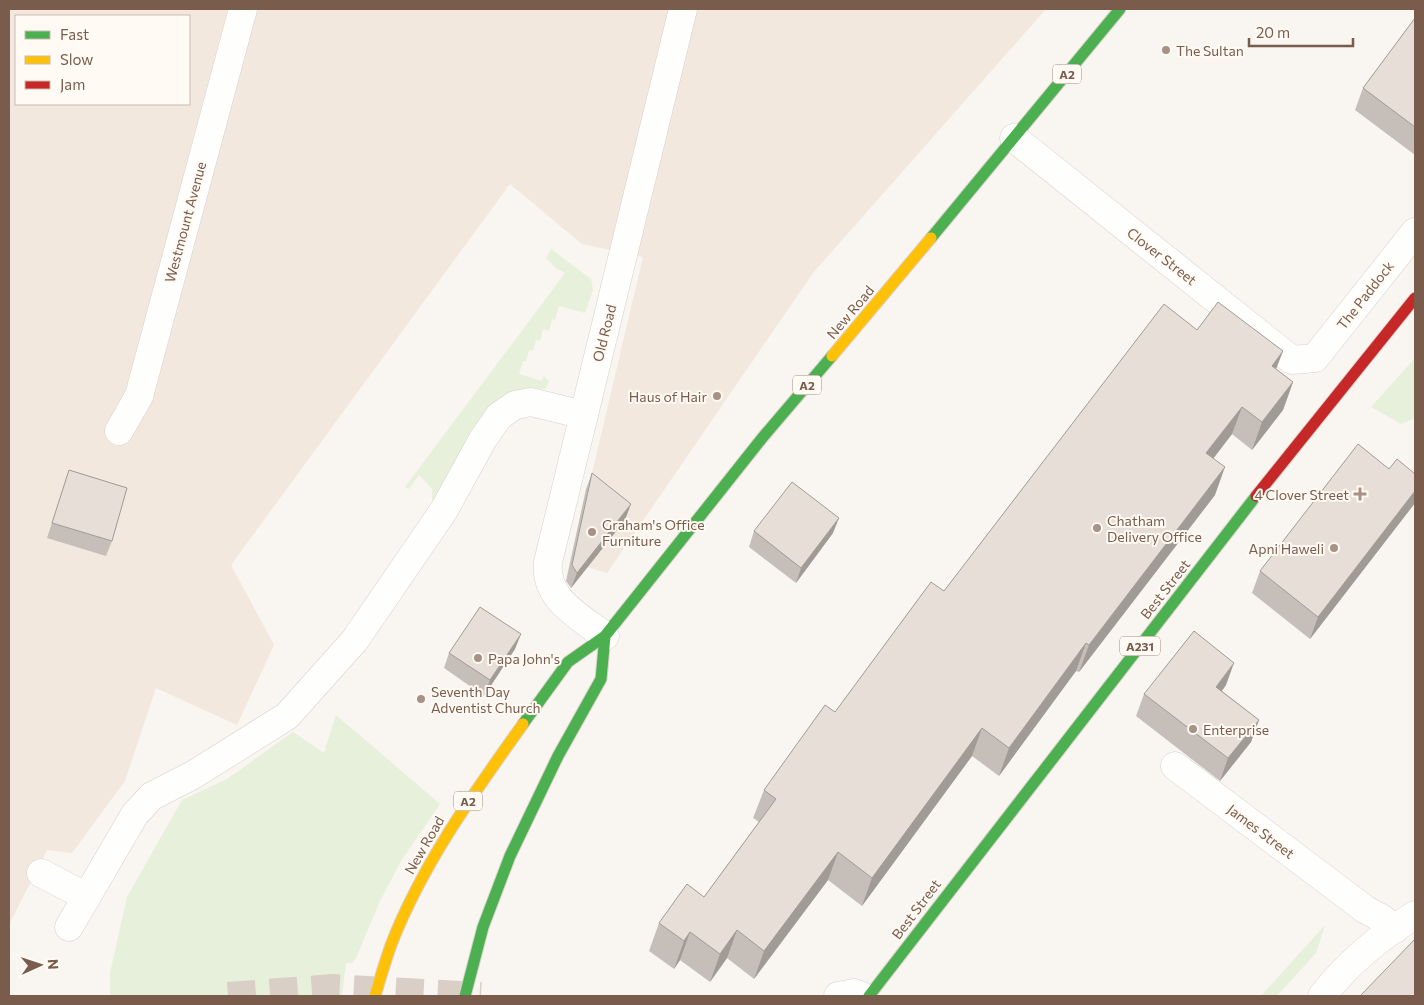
<svg xmlns="http://www.w3.org/2000/svg" width="1424" height="1005" font-family="Commissioner,sans-serif">
	<style>
		.residential { fill: #f2e8de; fill-rule: evenodd }
		.green { fill: #e7f0db }
		.lines { fill: none; stroke-linecap: round; stroke-linejoin: round }
		.street-tunnel { stroke: #d9cfc7; stroke-width: 28; stroke-dasharray: 28 14; stroke-linecap: butt }
		.street-casing { stroke: #d7d1cb; stroke-width: 29 }
		.fast-casing { stroke: #dad1cc; stroke-width: 13 }
		.slow-casing { stroke: #dad1cc; stroke-width: 13 }
		.jam-casing { stroke: #dad1cc; stroke-width: 13 }
		.street { stroke: #fefefd; stroke-width: 28 }
		.fast { stroke: #4caf50; stroke-width: 11 }
		.slow { stroke: #ffc107; stroke-width: 11 }
		.jam { stroke: #c62828; stroke-width: 11 }
		.wall { fill: #c6bfb9 }
		.shaded-wall { fill: #a19b96 }
		.building { fill: #e6ded7; stroke: #a19b96 }
		.poi-dot { fill: #a69286; stroke: #fffaf3; stroke-width: 2 }
		.labels { text-anchor: middle; dominant-baseline: central; stroke-width: 4; stroke-linejoin: round; paint-order: stroke }
		.shield { fill: #fffaf3; stroke: #a28b7f; stroke-width: 1 }
		.shield-label { font-size: 12px; font-weight: bold; fill: #7a5c4d }
		.poi-label { font-size: 14px; fill: #7a5c4d; stroke: #fffaf3; text-anchor: start }
		.street-label { font-size: 14px; fill: #7a5c4d; stroke: #fffaf3 }
	</style>
	<rect width="100%" height="100%" fill="#f9f5f0"/>
	<path class="residential" d="M 9,9 L 1046,9 L 813,273 L 607,573 L 571,562 L 643,257 L 582,244 L 510,184 L 231,565 L 274,645 L 237,725 L 156,688 L 125,781 L 72,853 L 47,850 L 9,925 ZM 16,16 L 189,16 L 189,104 L 16,104 Z"/>
	<path class="green" d="M 551,249 L 591,279 L 593,290 L 585,313 L 559,306 L 555,320 L 552,319 L 549,331 L 543,329 L 540,341 L 536,340 L 533,351 L 529,350 L 526,361 L 523,361 L 519,374 L 542,381 L 544,376 L 549,382 L 545,389 L 530,388 L 508,394 L 436,500 L 432,500 L 432,489 L 419,475 L 409,489 L 405,487 L 565,273 L 557,269 L 546,258 Z
		M 1415,358 L 1415,418 L 1401,424 L 1371,407 Z
		M 336,715 L 440,804 L 401,861 L 380,901 L 356,958 L 352,963 L 346,963 L 342,996 L 110,996 L 110,973 L 127,897 L 182,800 L 227,779 L 293,732 L 324,753 Z
		M 1325,925 L 1316,953 L 1277,996 L 1261,996 Z"/>
	<g class="lines">
		<path class="street-tunnel" d="M 228,996 L 333,988 L 481,996"/>
		<g class="street-casing">
			<path id="street" d="M 1014,138 L 1292,360 L 1315,358 L 1415,232
				M 119,431 L 139,396 L 243,9
				M 605,636 C 579,616 544,599 548,562 L 683,9
				M 1175,766 L 1366,910 L 1381,918 L 1395,929
				M 41,873 L 87,897
				M 69,927 L 135,814 L 152,796 L 193,775 L 287,716 L 355,640 L 444,510 L 483,439 L 499,416 L 515,405 L 531,402 L 584,415
				M 838,996 L 854,993 L 862,996
				M 1322,996 C 1348,963 1379,937 1415,915"/>
		</g>
		<g class="fast-casing">
			<path id="fast" d="M 931,238 L 1120,9
				M 523,724 L 568,662 L 605,636 L 763,437 L 832,356
				M 465,996 L 483,927 L 510,856 L 558,756 L 601,679 L 605,636
				M 869,996 L 1256,496"/>
		</g>
		<g class="slow-casing">
			<path id="slow" d="M 832,356 L 931,238
				M 375,996 C 380,979 385,962 391,945 C 422,865 473,794 523,724"/>
		</g>
		<g class="jam-casing">
			<path id="jam" d="M 1256,496 L 1415,298"/>
		</g>
		<use href="#street" class="street"/>
		<use href="#fast" class="fast"/>
		<use href="#slow" class="slow"/>
		<use href="#jam" class="jam"/>
	</g>
	<path class="wall" d="M 1415,18 L 1415,155 L 1355,110 L 1363,88 Z
		M 1197,330 L 1283,351 L 1276,369 L 1293,382 L 1283,410 L 1252,450 L 1232,434 L 1213,459 L 1215,495 L 1079,672 L 1076,671 L 999,776 L 972,756 L 862,906 L 828,880 L 754,979 L 727,958 L 710,982 L 680,960 L 674,969 L 649,951 L 659,923 L 704,897 L 759,822 L 753,818 L 764,790 L 835,712 L 944,591 Z
		M 1389,469 L 1415,474 L 1415,503 L 1310,639 L 1252,593 L 1260,571 Z
		M 69,470 L 112,541 L 106,556 L 47,538 Z
		M 592,473 L 625,520 L 571,588 L 566,581 L 586,489 Z
		M 754,531 L 833,533 L 796,583 L 749,547 Z
		M 515,649 L 484,696 L 444,668 L 449,653 Z
		M 1226,685 L 1222,691 L 1259,720 L 1251,742 L 1220,781 L 1136,716 L 1144,694 Z"/>
	<path class="shaded-wall" d="M 1283,351 L 1272,379 L 1272,366 Z
		M 1293,382 L 1283,410 L 1252,450 L 1262,422 Z
		M 1242,407 L 1232,434 L 1196,481 L 1206,453 Z
		M 1225,467 L 1215,495 L 1079,672 L 1089,645 Z
		M 1415,491 L 1415,503 L 1310,639 L 1318,617 Z
		M 631,504 L 625,520 L 571,588 L 577,573 Z
		M 839,518 L 833,533 L 796,583 L 801,568 Z
		M 521,634 L 515,649 L 484,696 L 490,680 Z
		M 1086,643 L 1076,671 L 999,776 L 1009,748 Z
		M 1234,663 L 1226,685 L 1208,709 L 1216,687 Z
		M 1259,720 L 1251,742 L 1220,781 L 1228,758 Z
		M 982,728 L 972,756 L 862,906 L 872,878 Z
		M 838,852 L 828,880 L 754,979 L 764,951 Z
		M 737,930 L 727,958 L 710,982 L 720,954 Z
		M 690,932 L 680,960 L 674,969 L 684,941 Z"/>
	<path class="building" d="M 1415,18 L 1415,127 L 1363,88 Z
		M 1218,302 L 1283,351 L 1272,366 L 1293,382 L 1262,422 L 1242,407 L 1206,453 L 1225,467 L 1089,645 L 1086,643 L 1009,748 L 982,728 L 872,878 L 838,852 L 764,951 L 737,930 L 720,954 L 690,932 L 684,941 L 659,923 L 687,884 L 704,897 L 776,799 L 764,790 L 825,705 L 835,712 L 931,582 L 944,591 L 1164,304 L 1197,330 Z
		M 1358,444 L 1389,469 L 1397,459 L 1415,474 L 1415,491 L 1318,617 L 1260,571 Z
		M 69,470 L 127,488 L 112,541 L 52,523 Z
		M 592,473 L 631,504 L 577,573 L 572,565 Z
		M 792,482 L 839,518 L 801,568 L 754,531 Z
		M 480,607 L 521,634 L 490,680 L 449,653 Z
		M 1194,631 L 1234,663 L 1216,687 L 1259,720 L 1228,758 L 1144,694 Z
		M 1415,939 L 1415,996 L 1360,996 Z"/>
	<g class="poi-dot">
		<circle cx="1166" cy="50" r="5"/>
		<circle cx="717" cy="396" r="5"/>
		<path d="M1357.5 486.5h5v5h5v5h-5v5h-5v-5h-5v-5h5z"/>
		<circle cx="1097" cy="528" r="5"/>
		<circle cx="592" cy="532" r="5"/>
		<circle cx="1334" cy="548" r="5"/>
		<circle cx="478" cy="658" r="5"/>
		<circle cx="421" cy="699" r="5"/>
		<circle cx="1193" cy="729" r="5"/>
	</g>
	<g class="labels">
		<g class="shield">
			<rect x="1053" y="64.5" width="28" height="19" rx="4"/>
			<rect x="793" y="375.5" width="28" height="19" rx="4"/>
			<rect x="1120" y="636.5" width="40" height="19" rx="4"/>
			<rect x="454" y="791.5" width="28" height="19" rx="4"/>
		</g>
		<g class="shield-label">
			<text x="1067" y="74">A2</text>
			<text x="807" y="385">A2</text>
			<text x="1140" y="646">A231</text>
			<text x="468" y="801">A2</text>
		</g>
		<g class="poi-label">
			<text x="1176" y="50">The Sultan</text>
			<text x="707" y="396" text-anchor="end">Haus of Hair</text>
			<text x="1349" y="494" text-anchor="end">4 Clover Street</text>
			<text x="1107" y="520">Chatham<tspan x="1107" dy="16">Delivery Office</tspan></text>
			<text x="602" y="524">Graham's Office<tspan x="602" dy="16">Furniture</tspan></text>
			<text x="1324" y="548" text-anchor="end">Apni Haweli</text>
			<text x="488" y="658">Papa John's</text>
			<text x="431" y="691">Seventh Day<tspan x="431" dy="16">Adventist Church</tspan></text>
			<text x="1203" y="729">Enterprise</text>
		</g>
		<g class="street-label">
			<text transform="translate(185 222) rotate(-75)">Westmount Avenue</text>
			<text transform="translate(1162 256) rotate(38)">Clover Street</text>
			<text transform="translate(1365 295) rotate(-52)">The Paddock</text>
			<text transform="translate(850 312) rotate(-50)">New Road</text>
			<text transform="translate(604 333) rotate(-76)">Old Road</text>
			<text transform="translate(1165 589) rotate(-52)">Best Street</text>
			<text transform="translate(1261 831) rotate(37)">James Street</text>
			<text transform="translate(424 845) rotate(-60)">New Road</text>
			<text transform="translate(916 909) rotate(-53)">Best Street</text>
		</g>
	</g>
	<rect width="1424" height="1005" fill="none" stroke="#7a5c4d" stroke-width="20"/>
	<rect x="15" y="15" width="175" height="90" fill="#fffaf3" stroke="#cabbb1"/>
	<rect x="25" y="31" width="25" height="8" fill="#4caf50" stroke="#cabbb1"/>
	<text x="60" y="40" font-size="15" fill="#7a5c4d">Fast</text>
	<rect x="25" y="56" width="25" height="8" fill="#ffc107" stroke="#cabbb1"/>
	<text x="60" y="65" font-size="15" fill="#7a5c4d">Slow</text>
	<rect x="25" y="81" width="25" height="8" fill="#c62828" stroke="#cabbb1"/>
	<text x="60" y="90" font-size="15" fill="#7a5c4d">Jam</text>
	<g transform="translate(40 965) rotate(87)" stroke="#fffaf3" stroke-width="4" paint-order="stroke">
	<path d="M0-4L9 19L0 12L-9 19Z" fill="#7a5c4d"/>
	<text y="-8" font-size="14" font-weight="bold" text-anchor="middle" fill="#7a5c4d">N</text>
	</g>
	<path d="M1249 38v8h104v-8" fill="none" stroke="#7a5c4d" stroke-width="2.5"/>
	<text x="1256" y="38" font-size="15" fill="#7a5c4d" stroke="#fffaf3" stroke-width="4" paint-order="stroke">20 m</text>
</svg>
